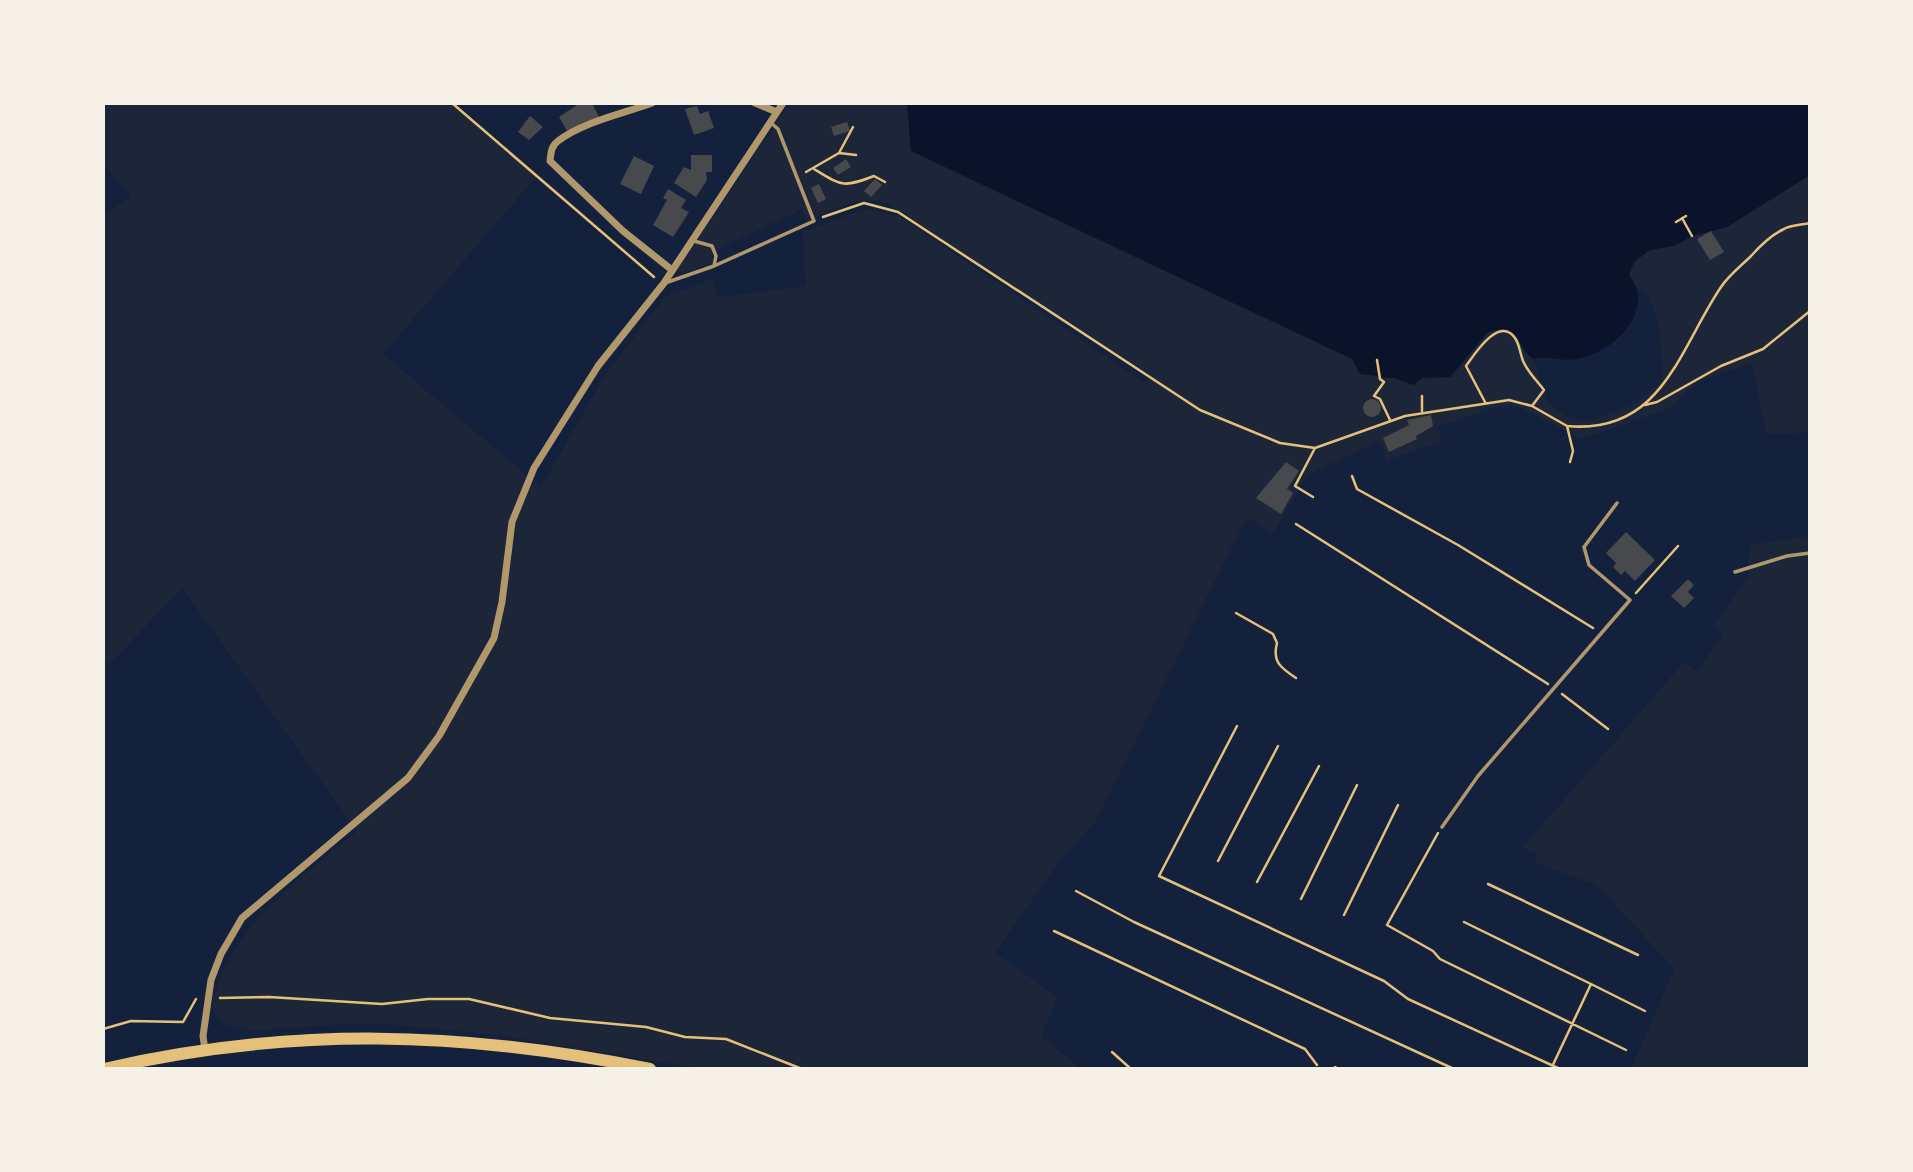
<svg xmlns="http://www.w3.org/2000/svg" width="1913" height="1172" font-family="Montserrat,sans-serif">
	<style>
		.green { fill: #1d2539 }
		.water { fill: #0b132b }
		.building { fill: #48494c }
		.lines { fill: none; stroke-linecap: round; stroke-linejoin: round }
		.path { stroke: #e5c07b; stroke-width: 2.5 }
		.service { stroke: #b1986c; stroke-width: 3.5 }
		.minor { stroke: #b1986c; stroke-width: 7 }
		.primary { stroke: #e5c07b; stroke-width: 12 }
	</style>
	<rect width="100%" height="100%" fill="#14213d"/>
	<path class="green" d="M 103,103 L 451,103 L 536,177 L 383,354 L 541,487 L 605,375 L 665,297 L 711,279 L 718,297 L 805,286 L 803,232 L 865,209 L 900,217 L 1144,382 L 1150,376 L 889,204 C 862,194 833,210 807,221 L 801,210 L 711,252 L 713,262 L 682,274 L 678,272 L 678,268 L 790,103 L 907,103 L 911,151 L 1352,359 L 1379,378 L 1394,378 L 1414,385 L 1422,378 L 1450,377 L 1488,332 L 1512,331 L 1533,359 L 1547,399 L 1557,411 L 1572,419 L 1590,420 L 1633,405 L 1663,381 L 1659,324 L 1647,292 L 1635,287 L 1629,274 L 1634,262 L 1650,250 L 1673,246 L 1692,236 L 1727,227 L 1810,175 L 1810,430 L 1799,433 L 1766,433 L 1752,363 L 1697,382 L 1670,408 L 1582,439 L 1517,406 L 1493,408 L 1437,427 L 1441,441 L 1386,461 L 1381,444 L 1376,443 L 1307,475 L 1273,534 L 1247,517 L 1095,822 L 1058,863 L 995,953 L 1058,997 L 1041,1036 L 1082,1069 L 703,1069 L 498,1035 L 397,1025 L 347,1024 L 251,1031 L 224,1024 L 212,1008 C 226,928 300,880 357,831 L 182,588 L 109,665 L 103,659 L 103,216 L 131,196 L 103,164 Z
		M 1810,536 L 1810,1069 L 1631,1069 L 1674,969 L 1598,886 L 1534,862 L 1537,854 L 1522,848 L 1684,662 L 1697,671 L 1723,635 L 1713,626 L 1748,578 L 1750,545 Z"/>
	<path class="water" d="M 907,103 L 1810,103 L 1810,175 L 1727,227 L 1692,236 L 1674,246 L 1650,250 L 1634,262 L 1629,274 C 1632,280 1637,287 1638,294 C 1641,327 1605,355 1576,359 C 1560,362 1552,355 1533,359 C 1514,346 1522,321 1488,332 L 1450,377 L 1422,378 L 1414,385 L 1394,378 L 1360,374 L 1352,359 L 911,151 Z"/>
	<path class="building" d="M 580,103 L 592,103 L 599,117 L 567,131 L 559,117 Z
		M 697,106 L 700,114 L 708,111 L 714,128 L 694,135 L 685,109 Z
		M 530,116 L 543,127 L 529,140 L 518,132 Z
		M 847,122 L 850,131 L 834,136 L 831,127 Z
		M 691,155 L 712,155 L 712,172 L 706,172 L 707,180 L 696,197 L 674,183 L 684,167 L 691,170 Z
		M 634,156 L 654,166 L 641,194 L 620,184 Z
		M 846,159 L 851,167 L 838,175 L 833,168 Z
		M 875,179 L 882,185 L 871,197 L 864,191 Z
		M 819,184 L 826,199 L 818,203 L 811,188 Z
		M 668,189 L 686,200 L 681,208 L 689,212 L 673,237 L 653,225 L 667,200 L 663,198 Z
		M 1711,231 L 1724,252 L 1710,260 L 1697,239 Z
		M1363 408a9 9 0 1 1 18 0a9 9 0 1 1-18 0Z
		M 1431,415 L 1433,426 L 1416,436 L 1417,439 L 1389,452 L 1383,438 L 1409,425 L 1407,420 Z
		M 1286,462 L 1299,471 L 1287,489 L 1293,493 L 1281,514 L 1256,498 Z
		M 1626,532 L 1655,560 L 1635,581 L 1625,571 L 1621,575 L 1613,567 L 1616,563 L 1606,553 Z
		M 1688,579 L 1694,585 L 1688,592 L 1694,598 L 1684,608 L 1671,596 Z"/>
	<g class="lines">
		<path class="path" d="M 452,103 L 654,277
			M 839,153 L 856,155
			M 814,169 C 842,186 843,188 874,176 L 885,182
			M 806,172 L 839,153 L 853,127
			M 823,217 L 864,203 L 898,212 L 1200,410 L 1280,443 L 1315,448 L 1405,416 L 1509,400 L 1532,406 L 1567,426 L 1573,451 L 1570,462
			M 1682,218 L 1692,236
			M 1676,222 L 1686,216
			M 1377,360 L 1380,379 L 1384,382 L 1374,396 L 1380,399 L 1390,420
			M 1422,396 L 1422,411
			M 1485,402 L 1466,366 C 1474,355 1499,315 1515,338 C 1520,345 1520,355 1524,363 C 1529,373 1537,381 1544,390 L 1532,406
			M 1645,405 L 1657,402 L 1721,366 L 1763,349 L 1810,311
			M 1567,426 C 1662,435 1679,349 1721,287 C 1729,275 1741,266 1751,256 C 1760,246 1771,235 1784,229 C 1791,225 1802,225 1810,223
			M 1352,476 L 1357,489 L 1458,545 L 1593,628
			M 1313,497 L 1295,486 L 1315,448
			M 1296,524 L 1548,684
			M 1636,593 L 1678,546
			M 1236,613 L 1273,634 L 1277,643 C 1272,662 1281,668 1296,678
			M 1562,694 L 1608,729
			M 1237,726 L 1159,876 L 1384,981 L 1408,999 L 1560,1069
			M 1438,833 L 1387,925 L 1433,951 L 1440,959 L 1626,1050
			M 1218,861 L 1278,746
			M 1257,882 L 1319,766
			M 1488,884 L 1638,955
			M 1076,891 L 1134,922 L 1454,1069
			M 1301,899 L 1357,785
			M 1344,915 L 1398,805
			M 1464,922 L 1591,984 L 1551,1069
			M 1054,931 L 1305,1049 L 1317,1065
			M 1591,984 L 1645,1011
			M 220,998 L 269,997 L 382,1004 L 428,999 L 469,999 L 550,1018 L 646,1027 L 685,1037 L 726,1039 L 802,1069
			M 103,1029 L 131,1021 L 183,1022 L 196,999
			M 1112,1052 L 1131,1069
			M 1335,1067 L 1339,1069"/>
		<path class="service" d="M 694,241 L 712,246 L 716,256 L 714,266
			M 665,283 L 714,266 L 814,221 L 778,129 L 770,122
			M 1735,572 L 1787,556 L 1810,553
			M 1442,827 L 1478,776 L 1630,600 L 1589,565 L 1584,547 L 1617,503"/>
		<path class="minor" d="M 652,103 C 622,114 583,122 558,141 C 551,146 551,153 550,161 L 623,231 L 672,270
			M 755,103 L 777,112
			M 205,1050 L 203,1036 L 211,980 L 221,954 L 242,918 L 408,778 L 439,736 L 494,638 L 502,602 L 512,522 L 534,468 L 598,366 L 664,283 L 783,103"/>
		<path class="primary" d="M 104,1069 C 291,1026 463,1031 650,1069"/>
	</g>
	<rect width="1913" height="1172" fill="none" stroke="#f6f1e7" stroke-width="210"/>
</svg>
